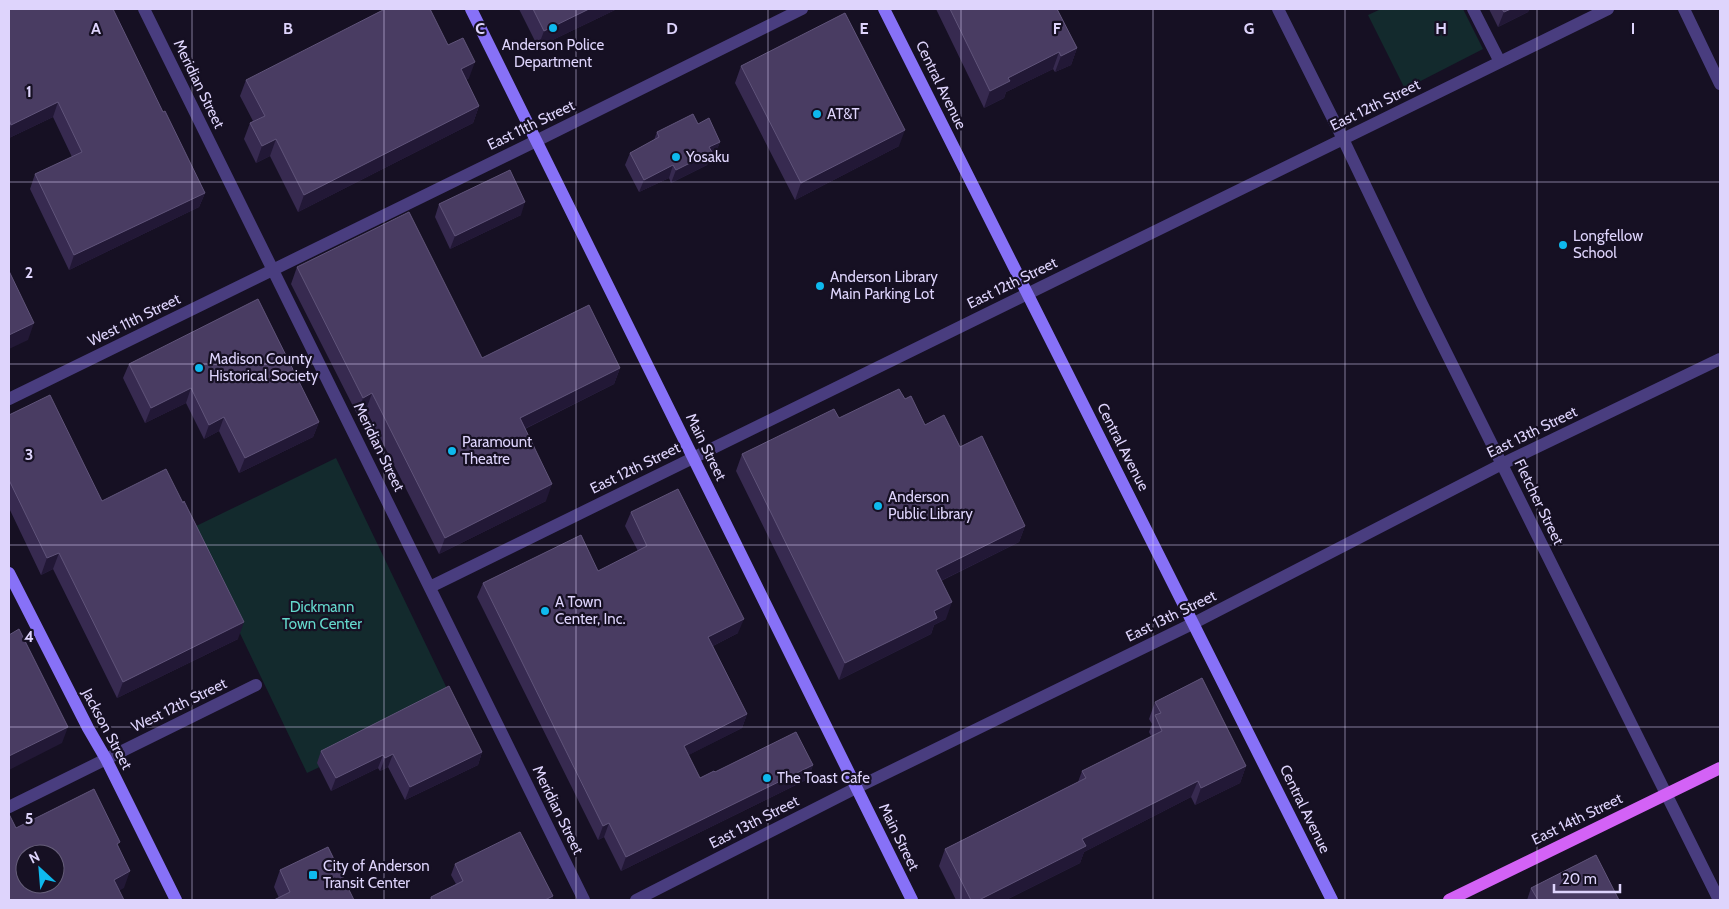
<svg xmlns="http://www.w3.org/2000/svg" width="1729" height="909" font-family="Cabin,sans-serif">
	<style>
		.green { fill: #132a2d }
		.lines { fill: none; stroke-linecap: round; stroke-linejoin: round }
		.street { stroke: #493d7f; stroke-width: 12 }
		.secondary { stroke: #8771f7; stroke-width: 12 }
		.primary { stroke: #d362f6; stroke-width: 12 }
		.wall { fill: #372a50 }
		.shaded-wall { fill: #221836 }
		.building { fill: #493c62; stroke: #60547a; fill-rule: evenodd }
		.grid { fill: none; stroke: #ded4fc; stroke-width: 1; stroke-opacity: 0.55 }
		.poi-dot { fill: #0eb9ee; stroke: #161023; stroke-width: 2 }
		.labels { text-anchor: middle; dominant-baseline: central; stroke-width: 4.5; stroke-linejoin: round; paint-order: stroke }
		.poi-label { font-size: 15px; fill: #ded4fc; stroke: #161023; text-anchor: start }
		.street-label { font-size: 15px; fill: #ded4fc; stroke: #161023 }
		.park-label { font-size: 15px; fill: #64d8cc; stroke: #161023 }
		.grid-label { font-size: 16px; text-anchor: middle; font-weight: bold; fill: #ded4fc; stroke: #161023; stroke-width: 4.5; stroke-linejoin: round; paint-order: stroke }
	</style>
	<rect width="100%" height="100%" fill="#161023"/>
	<path class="green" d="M 1381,9 L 1463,9 L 1483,49 L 1405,89 L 1368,15 Z
		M 336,458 L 454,703 L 307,773 L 190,529 Z"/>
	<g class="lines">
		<path class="street" d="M 144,9 L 584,900
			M 1278,9 L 1343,139 L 1422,304 L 1719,900
			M 1473,9 L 1500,62
			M 1684,9 L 1720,84
			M 9,399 L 536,141 L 802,9
			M 430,587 L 1608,9
			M 9,807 L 256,685
			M 636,900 L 856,788 L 1194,623 L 1502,464 L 1720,359"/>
		<path class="secondary" d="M 471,9 L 912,900
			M 884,9 C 1033,306 1184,603 1332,900
			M 9,573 L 88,728 L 106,759 L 176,900"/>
		<path class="primary" d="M 1449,900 L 1720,768"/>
	</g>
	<path class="wall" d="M 9,9 L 163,112 L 205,193 L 199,207 L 69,270 L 30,189 L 35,174 L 72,157 L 53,117 L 9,138 Z
		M 519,9 L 617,9 L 538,47 Z
		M 936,9 L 1057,9 L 1077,48 L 1071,65 L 1055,72 L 1053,69 L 1006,92 L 1004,98 L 984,108 Z
		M 1489,9 L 1529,9 L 1528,12 L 1498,27 Z
		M 448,45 L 469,78 L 466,80 L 479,106 L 473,123 L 298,212 L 270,156 L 256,163 L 244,139 L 250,123 L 253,121 L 240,96 L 246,80 Z
		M 741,66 L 899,146 L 795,200 L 735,83 Z
		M 698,124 L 720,142 L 715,154 L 710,157 L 707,165 L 671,183 L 669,178 L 639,192 L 625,165 L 630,153 L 654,140 L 657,132 Z
		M 439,204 L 521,215 L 450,249 L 435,217 Z
		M 297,267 L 482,358 L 620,368 L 614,384 L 525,429 L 546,501 L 439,554 L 366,410 L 357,414 L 291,284 Z
		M 129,364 L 319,422 L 313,437 L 239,473 L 219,431 L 204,439 L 186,403 L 145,423 L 123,378 Z
		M 905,399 L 925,425 L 960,447 L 1025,526 L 1019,542 L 941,581 L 946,619 L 934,625 L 931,634 L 839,680 L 736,471 L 742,454 L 839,418 Z
		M 9,415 L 102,501 L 238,639 L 117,698 L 53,569 L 41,575 L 9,508 Z
		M 631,512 L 738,633 L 713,646 L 747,714 L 742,728 L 688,755 L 700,778 L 715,772 L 813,765 L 808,779 L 621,871 L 604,837 L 598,840 L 477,597 L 483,583 L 598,571 L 638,551 L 625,526 Z
		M 1155,702 L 1246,766 L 1240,783 L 1195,805 L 1191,797 L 1084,852 L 1080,863 L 1006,900 L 956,900 L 939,866 L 945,849 L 1078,782 L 1082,771 L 1151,736 L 1149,732 L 1152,724 L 1149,719 Z
		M 321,751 L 482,752 L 478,765 L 405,800 L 388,767 L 380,771 L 378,768 L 331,791 L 317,763 Z
		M 455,864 L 553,896 L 552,900 L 429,900 L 431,897 L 456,884 L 451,875 Z
		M 280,870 L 354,900 L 279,898 L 274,887 Z
		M 1531,888 L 1619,900 L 1527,900 Z"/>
	<path class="shaded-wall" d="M 589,9 L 617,9 L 538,47 L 544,31 Z
		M 1511,9 L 1529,9 L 1528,12 L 1498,27 L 1504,12 Z
		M 1077,48 L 1071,65 L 1055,72 L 1061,56 Z
		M 1059,52 L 1053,69 L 1006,92 L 1004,98 L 984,108 L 990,91 L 1008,78 Z
		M 475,62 L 469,78 L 455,86 L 461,69 Z
		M 58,102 L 53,117 L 9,138 L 9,132 L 11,125 Z
		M 479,106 L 473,123 L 298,212 L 304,195 Z
		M 905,130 L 899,146 L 795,200 L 801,183 Z
		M 276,139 L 270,156 L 256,163 L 262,146 Z
		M 720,142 L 715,154 L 710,157 L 707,165 L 671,183 L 676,170 L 709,147 Z
		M 673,165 L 669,178 L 639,192 L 644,180 Z
		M 205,193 L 199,207 L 69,270 L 74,255 Z
		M 525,202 L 521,215 L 450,249 L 455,236 Z
		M 34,323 L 28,340 L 9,349 L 9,335 Z
		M 620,368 L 614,384 L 514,434 L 520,418 Z
		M 191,388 L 186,403 L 145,423 L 151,408 Z
		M 372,393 L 366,410 L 357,414 L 363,398 Z
		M 224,417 L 219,431 L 204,439 L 209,425 Z
		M 319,422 L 313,437 L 239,473 L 245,458 Z
		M 552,484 L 546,501 L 439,554 L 445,538 Z
		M 1025,526 L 1019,542 L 930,586 L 936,570 Z
		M 59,553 L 53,569 L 41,575 L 47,558 Z
		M 952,602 L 946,619 L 934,625 L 931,634 L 839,680 L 845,663 L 934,611 Z
		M 744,619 L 738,633 L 703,651 L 708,637 Z
		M 244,622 L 238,639 L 117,698 L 123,682 Z
		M 747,714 L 742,728 L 679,760 L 684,746 Z
		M 68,727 L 62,743 L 9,770 L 9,756 Z
		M 482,752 L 478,765 L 405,800 L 410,787 Z
		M 393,754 L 388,767 L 380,771 L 385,758 Z
		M 383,755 L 378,768 L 331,791 L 336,778 Z
		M 813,765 L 808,779 L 621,871 L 626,857 Z
		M 1246,766 L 1240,783 L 1195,805 L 1201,788 Z
		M 1198,781 L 1191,797 L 1084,852 L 1080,863 L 1006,900 L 979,900 L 1082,839 Z
		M 609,823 L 604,837 L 598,840 L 603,826 Z
		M 130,871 L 124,888 L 108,897 L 114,880 Z
		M 553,896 L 552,900 L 545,900 Z"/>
	<path class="building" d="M 9,9 L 113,9 L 163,112 L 165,111 L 205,193 L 74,255 L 35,174 L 82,152 L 58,102 L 11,125 L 9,119 Z
		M 385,9 L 430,9 L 448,45 L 463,38 L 475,62 L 461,69 L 479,106 L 304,195 L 276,139 L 262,146 L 250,123 L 265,116 L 246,80 Z
		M 533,9 L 589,9 L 544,31 Z
		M 950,9 L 1057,9 L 1077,48 L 1061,56 L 1059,52 L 1008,78 L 1010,81 L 990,91 Z
		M 1502,9 L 1511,9 L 1504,12 Z
		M 845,13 L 905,130 L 801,183 L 741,66 Z
		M 693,114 L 698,124 L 709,118 L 720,142 L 709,147 L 712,152 L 676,170 L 673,165 L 644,180 L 630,153 L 659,137 L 657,132 Z
		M 510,170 L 525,202 L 455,236 L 439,204 Z
		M 409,212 L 482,358 L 589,305 L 620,368 L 520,418 L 552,484 L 445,538 L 372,393 L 363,398 L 297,267 Z
		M 9,271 L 34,323 L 9,335 Z
		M 258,299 L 319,422 L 245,458 L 224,417 L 209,425 L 191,388 L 151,408 L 129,364 Z
		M 899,389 L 905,399 L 911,396 L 925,425 L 944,415 L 960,447 L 982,436 L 1025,526 L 936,570 L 952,602 L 934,611 L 937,618 L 845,663 L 742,454 L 834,409 L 839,418 Z
		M 50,395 L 102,501 L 166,469 L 183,503 L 184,501 L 244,622 L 123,682 L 59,553 L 47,558 L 9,480 L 9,415 Z
		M 678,489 L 744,619 L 708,637 L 747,714 L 684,746 L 700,778 L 714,771 L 715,772 L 796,732 L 813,765 L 626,857 L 609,823 L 603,826 L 483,583 L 581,535 L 598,571 L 647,546 L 631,512 Z
		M 19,629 L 68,727 L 9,756 L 9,635 Z
		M 1202,678 L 1246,766 L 1201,788 L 1198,781 L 1082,839 L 1086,846 L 979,900 L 971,900 L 945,849 L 1086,778 L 1082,771 L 1162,731 L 1155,715 L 1161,713 L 1155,702 Z
		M 449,686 L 482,752 L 410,787 L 393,754 L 385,758 L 383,755 L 336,778 L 321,751 Z
		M 94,789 L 120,842 L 117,844 L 130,871 L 114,880 L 124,900 L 9,900 L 9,814 L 16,828 ZM 25,854 L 55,854 L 55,884 L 25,884 Z
		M 520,832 L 553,896 L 545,900 L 432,900 L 431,897 L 463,881 L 455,864 Z
		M 328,847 L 354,900 L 274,900 L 290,892 L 280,870 Z
		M 1596,855 L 1619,900 L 1538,900 L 1531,888 Z"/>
	<path class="grid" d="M 192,9 L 192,900M 384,9 L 384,900M 576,9 L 576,900M 768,9 L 768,900M 961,9 L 961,900M 1153,9 L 1153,900M 1345,9 L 1345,900M 1537,9 L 1537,900M 9,182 L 1720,182M 9,364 L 1720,364M 9,545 L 1720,545M 9,727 L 1720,727"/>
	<g class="poi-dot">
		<circle cx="553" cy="28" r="5"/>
		<circle cx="817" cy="114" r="5"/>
		<circle cx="676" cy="157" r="5"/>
		<circle cx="1563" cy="245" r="5"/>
		<circle cx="820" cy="286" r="5"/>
		<circle cx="199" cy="368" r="5"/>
		<circle cx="452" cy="451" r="5"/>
		<circle cx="878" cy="506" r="5"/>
		<circle cx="545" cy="611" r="5"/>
		<circle cx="767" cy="778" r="5"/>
		<rect x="308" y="870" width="10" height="10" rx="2.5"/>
	</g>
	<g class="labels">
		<g class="poi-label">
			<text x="553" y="45" text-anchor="middle">Anderson Police<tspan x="553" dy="17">Department</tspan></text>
			<text x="827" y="114">AT&amp;T</text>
			<text x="686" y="157">Yosaku</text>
			<text x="1573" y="236">Longfellow<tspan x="1573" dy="17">School</tspan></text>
			<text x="830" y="277">Anderson Library<tspan x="830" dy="17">Main Parking Lot</tspan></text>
			<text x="209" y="359">Madison County<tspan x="209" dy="17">Historical Society</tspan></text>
			<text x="462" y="442">Paramount<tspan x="462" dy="17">Theatre</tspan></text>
			<text x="888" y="497">Anderson<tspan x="888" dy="17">Public Library</tspan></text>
			<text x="555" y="602">A Town<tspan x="555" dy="17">Center, Inc.</tspan></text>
			<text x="777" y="778">The Toast Cafe</text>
			<text x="323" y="866">City of Anderson<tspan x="323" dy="17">Transit Center</tspan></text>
		</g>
		<g class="street-label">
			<text transform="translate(199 84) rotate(64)">Meridian Street</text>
			<text transform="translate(941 85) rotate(64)">Central Avenue</text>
			<text transform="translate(1375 105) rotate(-26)">East 12th Street</text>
			<text transform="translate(531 125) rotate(-26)">East 11th Street</text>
			<text transform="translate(1012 283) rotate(-26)">East 12th Street</text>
			<text transform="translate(134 320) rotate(-26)">West 11th Street</text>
			<text transform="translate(1532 432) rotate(-26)">East 13th Street</text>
			<text transform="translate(379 447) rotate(64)">Meridian Street</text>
			<text transform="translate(706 447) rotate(64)">Main Street</text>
			<text transform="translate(1123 447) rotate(63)">Central Avenue</text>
			<text transform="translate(635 468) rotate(-26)">East 12th Street</text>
			<text transform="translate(1539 502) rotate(64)">Fletcher Street</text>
			<text transform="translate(1171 616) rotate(-26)">East 13th Street</text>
			<text transform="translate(179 705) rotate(-26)">West 12th Street</text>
			<text transform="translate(107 729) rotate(62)">Jackson Street</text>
			<text transform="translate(1305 809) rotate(64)">Central Avenue</text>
			<text transform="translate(558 810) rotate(64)">Meridian Street</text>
			<text transform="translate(1577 819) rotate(-26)">East 14th Street</text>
			<text transform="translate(754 822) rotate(-27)">East 13th Street</text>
			<text transform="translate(899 837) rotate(64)">Main Street</text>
		</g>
		<g class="park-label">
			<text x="322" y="607">Dickmann<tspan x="322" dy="17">Town Center</tspan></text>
		</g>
	</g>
	<g class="grid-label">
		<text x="96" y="34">A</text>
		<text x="288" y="34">B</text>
		<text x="480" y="34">C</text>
		<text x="672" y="34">D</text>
		<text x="864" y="34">E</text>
		<text x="1057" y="34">F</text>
		<text x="1249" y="34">G</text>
		<text x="1441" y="34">H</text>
		<text x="1633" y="34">I</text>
		<text x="29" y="97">1</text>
		<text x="29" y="278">2</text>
		<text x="29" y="460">3</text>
		<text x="29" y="642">4</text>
		<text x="29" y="824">5</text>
	</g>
	<rect width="1729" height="909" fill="none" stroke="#ded4fc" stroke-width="20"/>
	<g transform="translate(40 869) rotate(334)"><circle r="24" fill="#161023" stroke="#665e7a"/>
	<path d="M0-4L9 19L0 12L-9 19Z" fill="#0eb9ee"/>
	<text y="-8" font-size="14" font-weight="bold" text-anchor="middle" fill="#ded4fc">N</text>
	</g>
	<path d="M1554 884v8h66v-8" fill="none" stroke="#ded4fc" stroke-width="2.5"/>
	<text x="1562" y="884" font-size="15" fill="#ded4fc" stroke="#161023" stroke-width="4" paint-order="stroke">20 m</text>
</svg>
